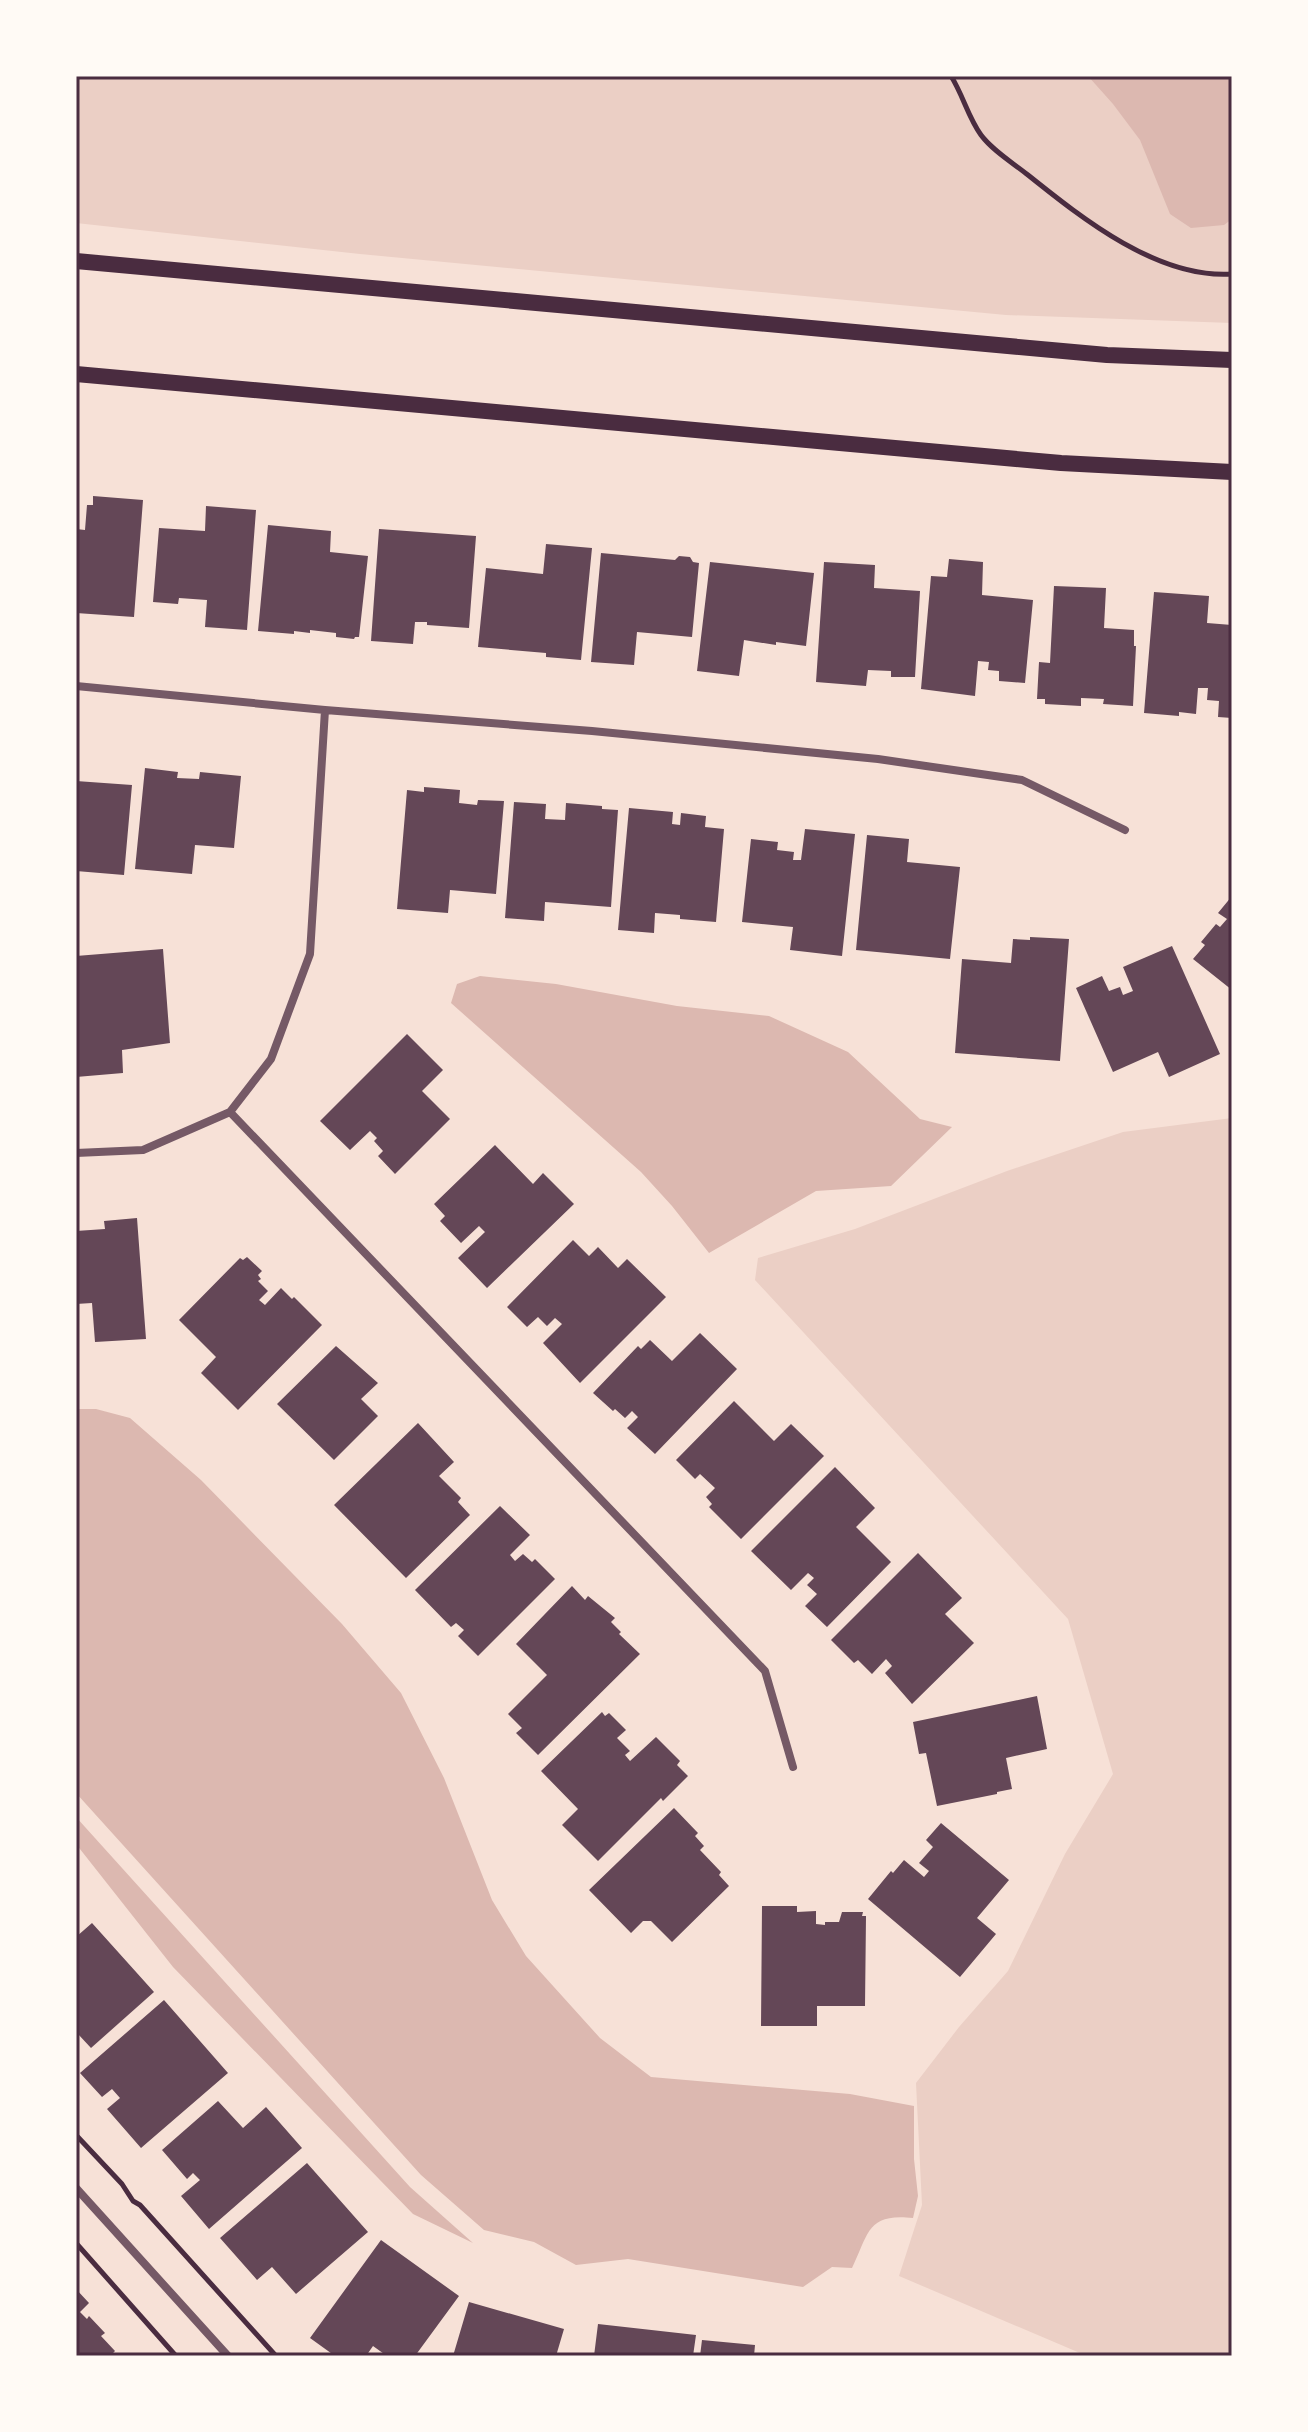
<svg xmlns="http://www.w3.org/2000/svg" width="1308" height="2432" font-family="'Space Grotesk',sans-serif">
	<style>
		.green { fill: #ebcfc5 }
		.water { fill: #dcb8b0 }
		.building { fill: #644757 }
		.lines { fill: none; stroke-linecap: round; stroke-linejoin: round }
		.path { stroke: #4a2c40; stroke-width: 5 }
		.minor { stroke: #755966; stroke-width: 8 }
		.secondary { stroke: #4a2c40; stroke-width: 16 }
		.neatline { fill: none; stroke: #4a2c40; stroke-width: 3 }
	</style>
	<rect width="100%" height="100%" fill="#f7e1d7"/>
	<path class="green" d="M 76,76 L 1232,76 L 1232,323 L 1006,315 L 360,254 L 76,223 Z
		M 1232,1118 L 1232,2356 L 1087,2356 L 899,2276 L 922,2205 L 916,2083 L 959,2027 L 1008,1971 L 1065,1854 L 1113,1774 L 1068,1619 L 755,1280 L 758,1258 L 855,1229 L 1007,1171 L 1123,1132 Z"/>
	<path class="water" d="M 1088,76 L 1232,76 L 1232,219 L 1224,225 L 1191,228 L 1170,214 L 1140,140 L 1113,104 Z
		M 480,976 L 556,984 L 677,1006 L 769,1016 L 848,1052 L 920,1119 L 952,1127 L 891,1186 L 816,1191 L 709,1253 L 672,1206 L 641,1172 L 451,1003 L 457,984 Z
		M 76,1409 L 96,1409 L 130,1418 L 201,1480 L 342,1624 L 401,1693 L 444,1778 L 492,1900 L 526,1956 L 600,2038 L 651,2077 L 850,2094 L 914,2106 L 914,2159 L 918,2196 L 913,2218 C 867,2213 869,2233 852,2268 L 832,2267 L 803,2287 L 628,2259 L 576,2265 L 534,2242 L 484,2230 L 421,2175 L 76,1793 Z
		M 76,1817 L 410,2187 L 473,2243 L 413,2214 L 173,1967 L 76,1844 Z"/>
	<path class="building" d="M 93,496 L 143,500 L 134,617 L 76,613 L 76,529 L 85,530 L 87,505 L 93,505 Z
		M 206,506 L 256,510 L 247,630 L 205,627 L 207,600 L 179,598 L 178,604 L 153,602 L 159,528 L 205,531 Z
		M 268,525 L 331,531 L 330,552 L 368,556 L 359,637 L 355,637 L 354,639 L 336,637 L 336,633 L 310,630 L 310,633 L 294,631 L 294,634 L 258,631 Z
		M 379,529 L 476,536 L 469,628 L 427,625 L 427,622 L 415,622 L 413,644 L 371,641 Z
		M 546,544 L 592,548 L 581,660 L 546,657 L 546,653 L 478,647 L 486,568 L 543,574 Z
		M 601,553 L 675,560 L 679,556 L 690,557 L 693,562 L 699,563 L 692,637 L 637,632 L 634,665 L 591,662 Z
		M 949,559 L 983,562 L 982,595 L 1033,600 L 1025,683 L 999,681 L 999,671 L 988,670 L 989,662 L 978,661 L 975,696 L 921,689 L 931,576 L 947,577 Z
		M 710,562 L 814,573 L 806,646 L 776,642 L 776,645 L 744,640 L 739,676 L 697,671 Z
		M 824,562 L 875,565 L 874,588 L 920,591 L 915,677 L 891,677 L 891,671 L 868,670 L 866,686 L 816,682 Z
		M 1054,586 L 1106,588 L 1104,628 L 1134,630 L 1134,646 L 1136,646 L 1133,706 L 1103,704 L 1104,699 L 1081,698 L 1081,706 L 1045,704 L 1045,699 L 1037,699 L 1039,662 L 1050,663 Z
		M 1154,592 L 1209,596 L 1207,623 L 1232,625 L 1232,718 L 1218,717 L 1219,701 L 1207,700 L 1208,688 L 1198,688 L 1196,714 L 1179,712 L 1179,716 L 1144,713 Z
		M 145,768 L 178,772 L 177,778 L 199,779 L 200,772 L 241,776 L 234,848 L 195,845 L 192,874 L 135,869 Z
		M 76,781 L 132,785 L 124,875 L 76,871 Z
		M 424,787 L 460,790 L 459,803 L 477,805 L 478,800 L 504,801 L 496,894 L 450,890 L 448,913 L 397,909 L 407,790 L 424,792 Z
		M 514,802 L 546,804 L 545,819 L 565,820 L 566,803 L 602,806 L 602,809 L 618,810 L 611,907 L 545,902 L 544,921 L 505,918 Z
		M 629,808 L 673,812 L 672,824 L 680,825 L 681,813 L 706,816 L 705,827 L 724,829 L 716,922 L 680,919 L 680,915 L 655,913 L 654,933 L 618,930 Z
		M 805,829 L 855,834 L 842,956 L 790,950 L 793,927 L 742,922 L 751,839 L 778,842 L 777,850 L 794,852 L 793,860 L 801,860 Z
		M 867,835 L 909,839 L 907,862 L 960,867 L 950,959 L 856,950 Z
		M 1232,896 L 1232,990 L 1193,959 L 1205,945 L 1201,942 L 1216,924 L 1220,927 L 1227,919 L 1218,913 Z
		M 1030,937 L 1069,939 L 1060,1061 L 955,1053 L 962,959 L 1011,963 L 1013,939 L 1030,940 Z
		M 1172,946 L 1220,1054 L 1169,1077 L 1158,1052 L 1113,1072 L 1076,988 L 1102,976 L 1109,991 L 1120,987 L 1123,995 L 1133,991 L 1123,967 Z
		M 163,949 L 170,1043 L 122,1050 L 123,1073 L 76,1077 L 76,956 Z
		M 407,1034 L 443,1070 L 422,1091 L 450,1119 L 395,1174 L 378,1156 L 383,1151 L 374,1141 L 377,1138 L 370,1131 L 350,1150 L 320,1121 Z
		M 495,1145 L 533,1184 L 543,1173 L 574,1204 L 487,1288 L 458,1258 L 485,1232 L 479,1226 L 461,1243 L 440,1221 L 445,1216 L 434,1204 Z
		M 137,1218 L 146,1339 L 95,1342 L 92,1303 L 76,1304 L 76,1231 L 105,1229 L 104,1221 Z
		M 573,1240 L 589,1256 L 598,1247 L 618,1268 L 627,1259 L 666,1297 L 580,1383 L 543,1343 L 562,1324 L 555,1318 L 547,1326 L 538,1317 L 527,1327 L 507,1307 Z
		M 247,1257 L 262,1271 L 258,1275 L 261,1279 L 258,1281 L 268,1291 L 259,1300 L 265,1305 L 281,1288 L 292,1299 L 294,1297 L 322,1325 L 238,1410 L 201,1373 L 216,1357 L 179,1320 L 240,1258 L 243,1260 Z
		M 700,1333 L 737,1369 L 655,1454 L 627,1428 L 638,1417 L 632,1411 L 625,1418 L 615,1409 L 613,1411 L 593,1393 L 638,1346 L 641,1349 L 650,1340 L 672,1361 Z
		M 336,1346 L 378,1383 L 361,1399 L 378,1416 L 334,1460 L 277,1404 Z
		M 734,1401 L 774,1441 L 791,1424 L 824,1456 L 741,1539 L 709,1507 L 712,1504 L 706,1497 L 715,1488 L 700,1474 L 695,1479 L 676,1460 Z
		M 418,1423 L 454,1462 L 439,1476 L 461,1498 L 458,1502 L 470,1515 L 406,1578 L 334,1505 Z
		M 835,1467 L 875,1508 L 856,1527 L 891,1562 L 827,1627 L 805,1606 L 817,1594 L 807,1585 L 814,1578 L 808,1573 L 791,1590 L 751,1551 Z
		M 500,1506 L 530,1535 L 510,1555 L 515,1561 L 523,1554 L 532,1562 L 535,1559 L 555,1579 L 478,1656 L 458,1636 L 464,1630 L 456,1623 L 451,1627 L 415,1590 Z
		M 918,1553 L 962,1598 L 945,1614 L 974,1643 L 912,1704 L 885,1673 L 892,1666 L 886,1659 L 872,1674 L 858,1660 L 854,1663 L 831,1640 Z
		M 572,1586 L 585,1600 L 588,1596 L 615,1618 L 611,1622 L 621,1632 L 619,1634 L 640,1654 L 538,1755 L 516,1733 L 522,1728 L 508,1714 L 547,1675 L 516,1644 Z
		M 1037,1696 L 1047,1749 L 1006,1758 L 1012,1789 L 997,1792 L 997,1794 L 937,1806 L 926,1753 L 919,1754 L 913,1722 Z
		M 602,1712 L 605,1716 L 609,1713 L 626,1730 L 617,1738 L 630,1751 L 625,1755 L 630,1761 L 656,1737 L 680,1761 L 677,1765 L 688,1776 L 663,1801 L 661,1798 L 598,1861 L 562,1825 L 578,1809 L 541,1771 Z
		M 674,1808 L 698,1833 L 695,1836 L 704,1846 L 700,1850 L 721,1872 L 719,1875 L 729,1886 L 672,1942 L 651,1921 L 643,1921 L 631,1933 L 589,1890 Z
		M 941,1823 L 1009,1880 L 977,1918 L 996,1934 L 960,1977 L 868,1899 L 891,1871 L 893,1873 L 904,1860 L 924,1877 L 929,1871 L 919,1863 L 933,1847 L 926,1840 Z
		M 762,1906 L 797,1906 L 797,1912 L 816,1911 L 816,1924 L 825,1925 L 825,1922 L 839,1922 L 842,1912 L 863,1912 L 862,1916 L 866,1916 L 865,2006 L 817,2006 L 817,2026 L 761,2026 Z
		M 92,1923 L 154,1992 L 91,2048 L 78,2034 L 76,2036 L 76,1937 Z
		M 164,2000 L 228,2073 L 141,2148 L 107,2109 L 120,2098 L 112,2089 L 102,2097 L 80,2073 Z
		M 218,2101 L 243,2128 L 266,2107 L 302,2148 L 209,2229 L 181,2196 L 200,2180 L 193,2173 L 187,2179 L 162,2150 Z
		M 307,2163 L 368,2232 L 296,2294 L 272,2267 L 257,2280 L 220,2238 Z
		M 381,2240 L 459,2296 L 415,2356 L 387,2356 L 373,2346 L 366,2356 L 348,2356 L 345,2354 L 343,2356 L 335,2356 L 310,2338 Z
		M 76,2289 L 89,2303 L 80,2312 L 87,2319 L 89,2316 L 105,2333 L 101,2336 L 115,2351 L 110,2356 L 76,2356 Z
		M 469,2302 L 564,2329 L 556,2356 L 453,2356 Z
		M 598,2324 L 696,2335 L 693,2356 L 594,2356 Z
		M 702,2340 L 755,2345 L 754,2356 L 700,2356 Z"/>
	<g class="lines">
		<path class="path" d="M 951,76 C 963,95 968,117 981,135 C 993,151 1013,163 1028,175 C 1083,219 1158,279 1232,274
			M 76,2135 L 122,2184 L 133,2201 L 140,2205 L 276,2356
			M 76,2243 L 176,2356"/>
		<path class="minor" d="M 76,686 L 325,710 L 592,731 L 878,759 L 1022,780 L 1125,830
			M 230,1112 L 765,1671 L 793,1767
			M 76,1153 L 143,1150 L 230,1112 L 271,1059 L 310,954 L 325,710
			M 76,2188 L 228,2356"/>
		<path class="secondary" d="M 76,261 L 1107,355 L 1232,360
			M 76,374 L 1061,463 L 1232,472"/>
	</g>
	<rect width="1308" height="2432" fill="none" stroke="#fffaf5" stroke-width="156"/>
	<rect x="78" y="78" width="1152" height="2276" class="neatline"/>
</svg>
